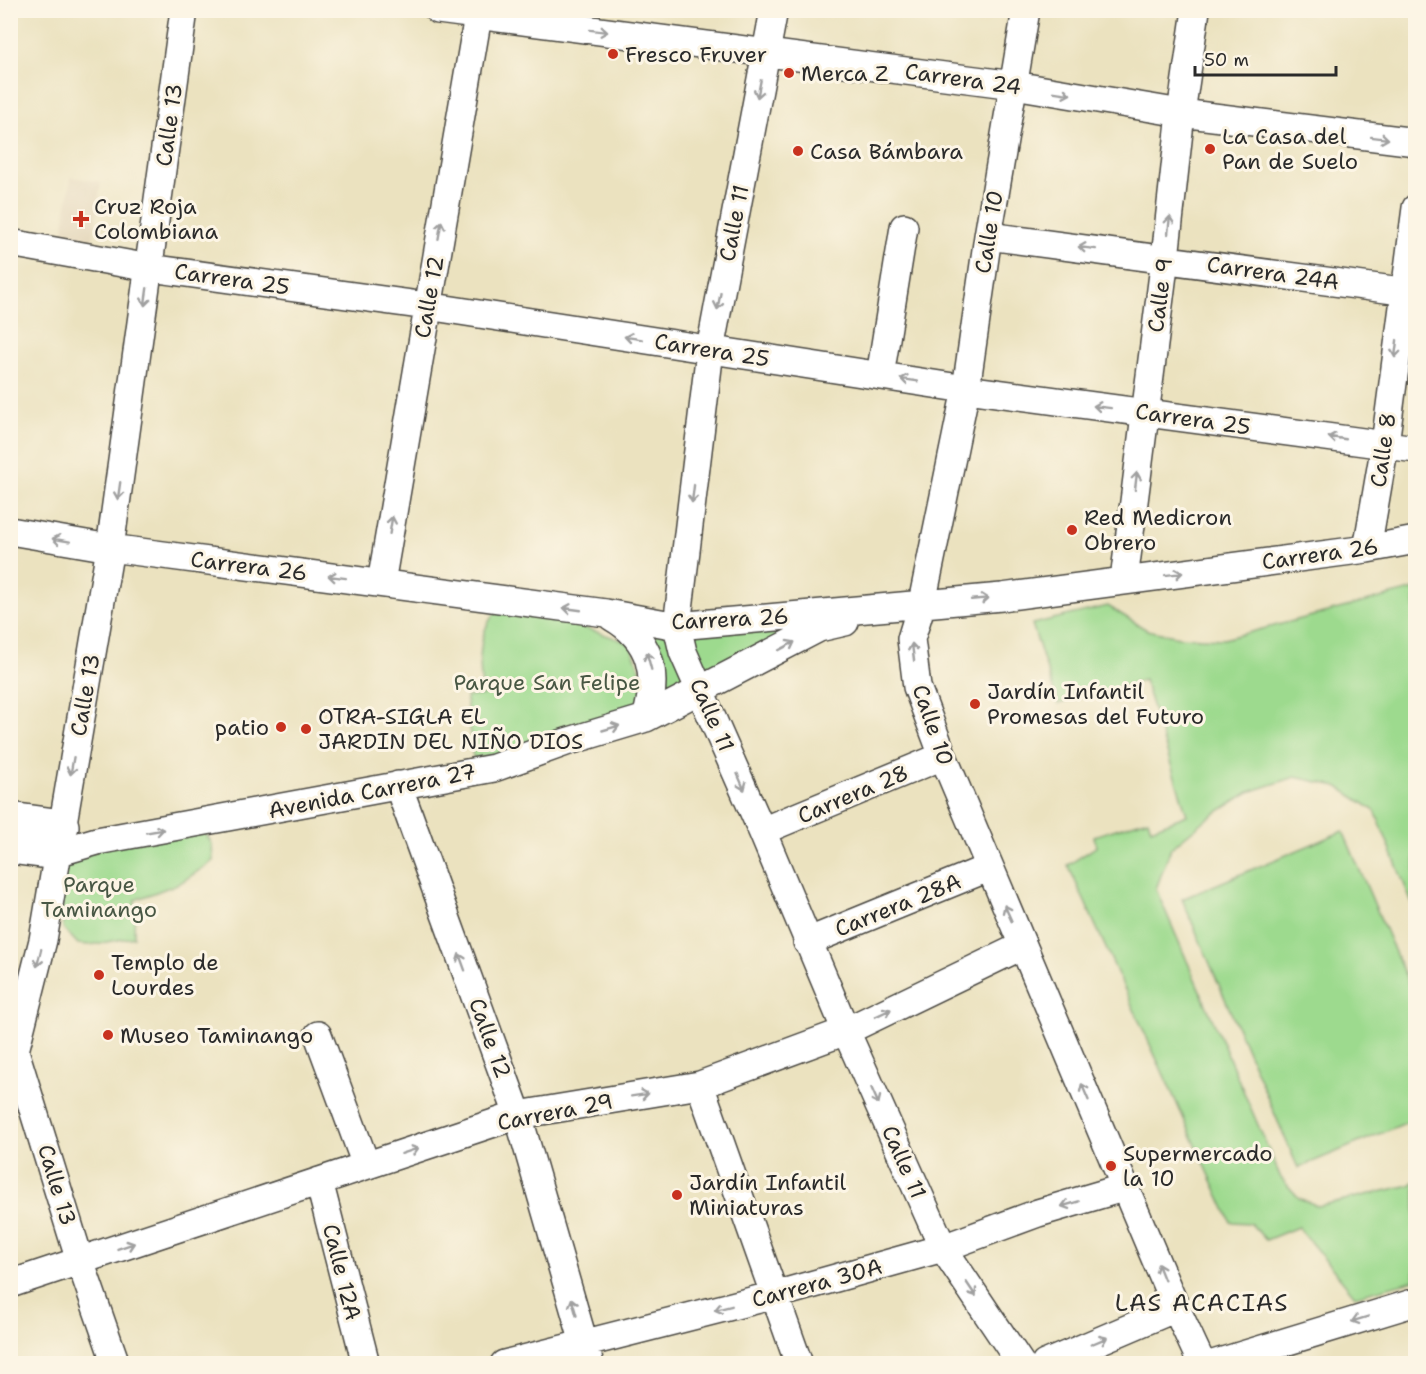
<svg xmlns="http://www.w3.org/2000/svg" width="1426" height="1374" font-family="'Shantell Sans',sans-serif">
	<style>
		.built { fill: #e0d2b4 }
		.green { fill: #9dda8e; stroke: #64825c; stroke-width: 1.5 }
		.lines { fill: none; stroke-linecap: round; stroke-linejoin: round }
		.minor-casing { stroke: #484641; stroke-width: 30 }
		.major-casing { stroke: #484641; stroke-width: 36 }
		.minor { stroke: #fff; stroke-width: 27 }
		.major { stroke: #fff; stroke-width: 33 }
		.oneway { stroke: #a0a0a0 }
		.poi-dot { fill: #c8321e; stroke: #fcf5e5; stroke-width: 2 }
		.labels { text-anchor: middle; dominant-baseline: central; stroke-width: 6; stroke-linejoin: round; paint-order: stroke }
		.poi-label { font-size: 22px; fill: #2b2b2b; stroke: #fcf5e5; text-anchor: start }
		.street-label { font-size: 22px; fill: #2b2b2b; stroke: #fcf5e5 }
		.park-label { font-size: 22px; fill: #485744; stroke: #fcf5e5 }
		.neighbourhood-label { font-size: 24px; letter-spacing: 1.5px; fill: #2b2b2b; stroke: #fcf5e5 }
	</style>
	<rect width="100%" height="100%" fill="#fcf5e5"/>
	<filter id="ink" filterUnits="userSpaceOnUse"><feTurbulence type="fractalNoise" baseFrequency=".0167" numOctaves="2"/><feDisplacementMap in="SourceGraphic" scale="12" xChannelSelector="R" yChannelSelector="G"/><feConvolveMatrix kernelMatrix="1 2 1 2 8 2 1 2 1" color-interpolation-filters="sRGB"/></filter>
	<filter id="wash" filterUnits="userSpaceOnUse"><feTurbulence type="fractalNoise" baseFrequency=".008" numOctaves="4" result="noise"/><feDisplacementMap in="SourceGraphic" scale="24" xChannelSelector="R" yChannelSelector="G"/><feGaussianBlur stdDeviation="1.35" result="paint"/><feColorMatrix in="noise" values="0 0 0 0 0 0 0 0 0 0 0 0 0 0 0 0 0 1.4 0 .05"/><feComposite in="paint" operator="in"/></filter>
	<g filter="url(#wash)">
		<rect width="100%" height="100%" fill="#ebe2bf"/>
		<path class="built" d="M 71,177 L 101,182 L 92,248 L 62,243 Z"/>
		<path class="green" d="M 1415,589 L 1415,911 L 1375,811 L 1337,786 L 1295,777 L 1249,792 L 1208,818 L 1171,848 L 1156,889 L 1281,1178 L 1299,1198 L 1318,1206 L 1410,1185 L 1415,1181 L 1415,1280 L 1355,1296 L 1298,1227 L 1266,1240 L 1250,1223 L 1231,1222 L 1068,865 L 1096,847 L 1094,836 L 1148,819 L 1151,829 L 1187,815 L 1144,680 L 1058,704 L 1032,624 L 1108,606 L 1147,630 L 1179,637 L 1224,639 Z
			M 497,611 L 564,621 L 630,643 L 645,683 L 637,714 L 517,752 L 473,758 L 466,697 L 483,695 C 479,668 476,632 497,611 Z
			M 806,622 L 749,653 L 702,673 L 686,633 Z
			M 639,629 L 673,632 L 690,681 L 657,699 Z
			M 1343,831 L 1415,999 L 1415,1119 L 1298,1168 L 1182,899 Z
			M 205,832 L 212,844 L 213,861 L 180,883 L 135,900 L 134,937 L 90,945 L 78,944 L 63,928 L 61,897 L 65,864 L 112,844 Z"/>
	</g>
	<g filter="url(#ink)">
		<g class="lines">
			<g class="minor-casing">
				<path id="minor" d="M 438,10 L 1014,85 L 1181,113 L 1416,142
					M 774,10 L 710,350 L 677,626 L 683,652 L 762,831 L 846,1031 L 943,1248 L 1021,1364
					M 1026,10 L 988,236 L 966,389 L 922,603 L 911,639 L 917,687 L 943,756 L 1176,1308 L 1202,1364
					M 988,236 L 1416,293
					M 10,243 L 150,268 L 427,306 L 966,389 L 1416,449
					M 880,376 L 904,227
					M 10,531 L 110,548 L 606,613 L 677,626 L 1002,597 L 1367,549 L 1416,540
					M 1367,549 L 1385,444 L 1416,208
					M 1124,580 L 1165,258 L 1181,113 L 1196,10
					M 381,583 L 479,10
					M 612,617 C 652,640 659,675 646,718
					M 398,785 L 518,1115 L 590,1364
					M 762,831 L 943,756
					M 56,853 L 97,841 L 494,768 L 566,742 L 646,718 L 819,628 L 845,622
					M 807,942 L 988,868
					M 318,1035 L 366,1165
					M 700,1085 L 799,1364
					M 319,1181 L 366,1364
					M 10,1284 L 518,1115 L 700,1085 L 846,1031 L 1022,946
					M 116,1364 L 80,1261 L 15,1051 L 43,940 L 110,548 L 184,10
					M 504,1364 L 775,1295 L 943,1248 L 1038,1213 L 1126,1187
					M 1045,1364 L 1176,1308
					M 1213,1364 L 1416,1302"/>
			</g>
			<g class="major-casing">
				<path id="major" d="M 10,819 L 62,826
					M 10,847 L 56,853"/>
			</g>
			<use href="#minor" class="minor"/>
			<use href="#major" class="major"/>
		</g>
		<defs><path id="oneway-shaft" d="M-6 0H5M1.5-3L5.5 0L1.5 3" fill="none" stroke-width="1.6" stroke-linecap="round" stroke-linejoin="round" transform="scale(1.5)"/></defs>
		<g class="oneway">
			<use href="#oneway-shaft" transform="translate(599 31) rotate(7)"/>
			<use href="#oneway-shaft" transform="translate(759 89) rotate(101)"/>
			<use href="#oneway-shaft" transform="translate(1062 93) rotate(9)"/>
			<use href="#oneway-shaft" transform="translate(1380 138) rotate(7)"/>
			<use href="#oneway-shaft" transform="translate(1169 225) rotate(-84)"/>
			<use href="#oneway-shaft" transform="translate(440 230) rotate(-80)"/>
			<use href="#oneway-shaft" transform="translate(1087 248) rotate(-173)"/>
			<use href="#oneway-shaft" transform="translate(146 297) rotate(98)"/>
			<use href="#oneway-shaft" transform="translate(719 301) rotate(101)"/>
			<use href="#oneway-shaft" transform="translate(633 338) rotate(-171)"/>
			<use href="#oneway-shaft" transform="translate(1396 349) rotate(97)"/>
			<use href="#oneway-shaft" transform="translate(909 380) rotate(-171)"/>
			<use href="#oneway-shaft" transform="translate(1102 407) rotate(-173)"/>
			<use href="#oneway-shaft" transform="translate(1337 438) rotate(-172)"/>
			<use href="#oneway-shaft" transform="translate(1136 481) rotate(-83)"/>
			<use href="#oneway-shaft" transform="translate(119 491) rotate(98)"/>
			<use href="#oneway-shaft" transform="translate(693 494) rotate(97)"/>
			<use href="#oneway-shaft" transform="translate(391 525) rotate(-81)"/>
			<use href="#oneway-shaft" transform="translate(61 540) rotate(-170)"/>
			<use href="#oneway-shaft" transform="translate(1174 574) rotate(-7)"/>
			<use href="#oneway-shaft" transform="translate(337 577) rotate(-173)"/>
			<use href="#oneway-shaft" transform="translate(980 599) rotate(-5)"/>
			<use href="#oneway-shaft" transform="translate(572 609) rotate(-172)"/>
			<use href="#oneway-shaft" transform="translate(787 646) rotate(-28)"/>
			<use href="#oneway-shaft" transform="translate(913 652) rotate(-97)"/>
			<use href="#oneway-shaft" transform="translate(649 661) rotate(-105)"/>
			<use href="#oneway-shaft" transform="translate(611 728) rotate(-16)"/>
			<use href="#oneway-shaft" transform="translate(72 766) rotate(100)"/>
			<use href="#oneway-shaft" transform="translate(741 782) rotate(67)"/>
			<use href="#oneway-shaft" transform="translate(155 831) rotate(-10)"/>
			<use href="#oneway-shaft" transform="translate(1008 913) rotate(-114)"/>
			<use href="#oneway-shaft" transform="translate(39 958) rotate(104)"/>
			<use href="#oneway-shaft" transform="translate(462 962) rotate(-110)"/>
			<use href="#oneway-shaft" transform="translate(883 1013) rotate(-26)"/>
			<use href="#oneway-shaft" transform="translate(1085 1092) rotate(-113)"/>
			<use href="#oneway-shaft" transform="translate(640 1095) rotate(-9)"/>
			<use href="#oneway-shaft" transform="translate(875 1096) rotate(66)"/>
			<use href="#oneway-shaft" transform="translate(410 1151) rotate(-18)"/>
			<use href="#oneway-shaft" transform="translate(1070 1204) rotate(164)"/>
			<use href="#oneway-shaft" transform="translate(126 1246) rotate(-19)"/>
			<use href="#oneway-shaft" transform="translate(1161 1272) rotate(-112)"/>
			<use href="#oneway-shaft" transform="translate(971 1289) rotate(56)"/>
			<use href="#oneway-shaft" transform="translate(574 1307) rotate(-106)"/>
			<use href="#oneway-shaft" transform="translate(723 1308) rotate(166)"/>
			<use href="#oneway-shaft" transform="translate(1360 1319) rotate(163)"/>
			<use href="#oneway-shaft" transform="translate(1099 1341) rotate(-23)"/>
		</g>
	</g>
	<g class="poi-dot">
		<circle cx="613" cy="54" r="6"/>
		<circle cx="789" cy="73" r="6"/>
		<circle cx="1210" cy="149" r="6"/>
		<circle cx="798" cy="151" r="6"/>
		<path d="M78 210h6v6h6v6h-6v6h-6v-6h-6v-6h6z"/>
		<circle cx="1072" cy="530" r="6"/>
		<circle cx="975" cy="704" r="6"/>
		<circle cx="281" cy="727" r="6"/>
		<circle cx="306" cy="729" r="6"/>
		<circle cx="99" cy="975" r="6"/>
		<circle cx="108" cy="1035" r="6"/>
		<circle cx="1111" cy="1166" r="6"/>
		<circle cx="677" cy="1195" r="6"/>
	</g>
	<g class="labels">
		<g class="poi-label">
			<text x="625" y="54">Fresco Fruver</text>
			<text x="801" y="73">Merca Z</text>
			<text x="1222" y="136">La Casa del<tspan x="1222" dy="25">Pan de Suelo</tspan></text>
			<text x="810" y="151">Casa Bámbara</text>
			<text x="94" y="206">Cruz Roja<tspan x="94" dy="25">Colombiana</tspan></text>
			<text x="1084" y="517">Red Medicron<tspan x="1084" dy="25">Obrero</tspan></text>
			<text x="987" y="691">Jardín Infantil<tspan x="987" dy="25">Promesas del Futuro</tspan></text>
			<text x="318" y="716">OTRA-SIGLA EL<tspan x="318" dy="25">JARDIN DEL NIÑO DIOS</tspan></text>
			<text x="269" y="727" text-anchor="end">patio</text>
			<text x="111" y="962">Templo de<tspan x="111" dy="25">Lourdes</tspan></text>
			<text x="120" y="1035">Museo Taminango</text>
			<text x="1123" y="1153">Supermercado<tspan x="1123" dy="25">la 10</tspan></text>
			<text x="689" y="1182">Jardín Infantil<tspan x="689" dy="25">Miniaturas</tspan></text>
		</g>
		<g class="street-label">
			<text transform="translate(963 79) rotate(8)">Carrera 24</text>
			<text transform="translate(169 125) rotate(-82)">Calle 13</text>
			<text transform="translate(734 223) rotate(-79)">Calle 11</text>
			<text transform="translate(989 232) rotate(-81)">Calle 10</text>
			<text transform="translate(1273 273) rotate(8)">Carrera 24A</text>
			<text transform="translate(232 279) rotate(8)">Carrera 25</text>
			<text transform="translate(1160 295) rotate(-83)">Calle 9</text>
			<text transform="translate(429 297) rotate(-80)">Calle 12</text>
			<text transform="translate(712 350) rotate(9)">Carrera 25</text>
			<text transform="translate(1193 419) rotate(8)">Carrera 25</text>
			<text transform="translate(1383 450) rotate(-82)">Calle 8</text>
			<text transform="translate(1320 554) rotate(-8)">Carrera 26</text>
			<text transform="translate(249 566) rotate(7)">Carrera 26</text>
			<text transform="translate(730 619) rotate(-3)">Carrera 26</text>
			<text transform="translate(85 695) rotate(-80)">Calle 13</text>
			<text transform="translate(712 715) rotate(66)">Calle 11</text>
			<text transform="translate(933 725) rotate(71)">Calle 10</text>
			<text transform="translate(372 791) rotate(-11)">Avenida Carrera 27</text>
			<text transform="translate(853 794) rotate(-23)">Carrera 28</text>
			<text transform="translate(898 905) rotate(-22)">Carrera 28A</text>
			<text transform="translate(490 1038) rotate(70)">Calle 12</text>
			<text transform="translate(555 1112) rotate(-11)">Carrera 29</text>
			<text transform="translate(904 1162) rotate(66)">Calle 11</text>
			<text transform="translate(57 1185) rotate(73)">Calle 13</text>
			<text transform="translate(342 1272) rotate(76)">Calle 12A</text>
			<text transform="translate(817 1283) rotate(-15)">Carrera 30A</text>
		</g>
		<g class="park-label">
			<text x="547" y="682">Parque San Felipe</text>
			<text x="99" y="884">Parque<tspan x="99" dy="25">Taminango</tspan></text>
		</g>
		<g class="neighbourhood-label">
			<text x="1202" y="1303">LAS ACACIAS</text>
		</g>
	</g>
	<rect width="1426" height="1374" fill="none" stroke="#fcf5e5" stroke-width="36"/>
	<path d="M1195 66v9h141v-9" fill="none" stroke="#2b2b2b" stroke-width="3"/>
	<text x="1204" y="66" font-size="18" fill="#2b2b2b" stroke="#fcf5e5" stroke-width="4.5" paint-order="stroke">50 m</text>
</svg>
